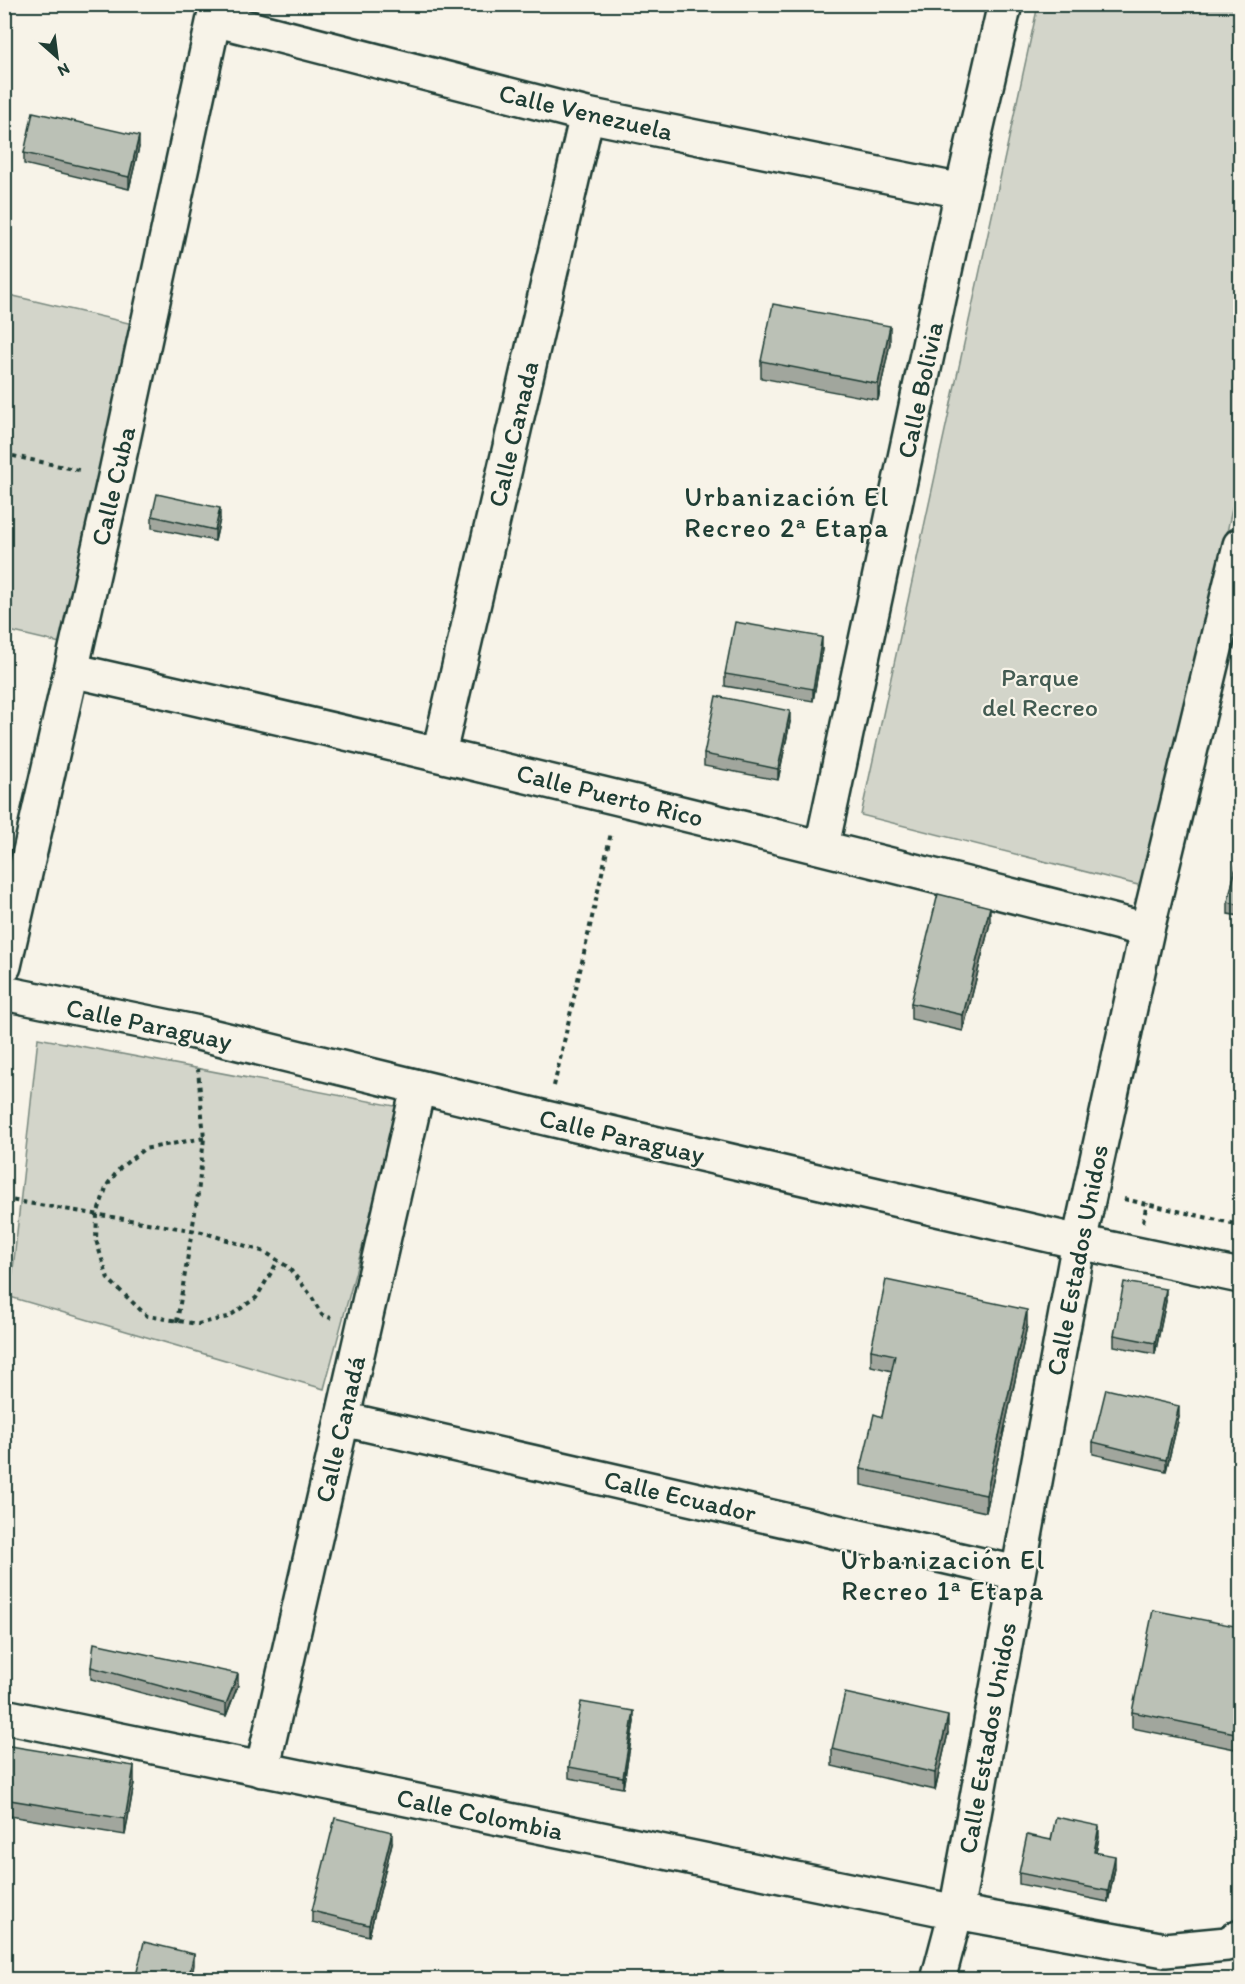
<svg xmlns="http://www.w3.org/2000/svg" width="1245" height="1984" font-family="Itim,sans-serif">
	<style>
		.green { fill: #d3d5ca; stroke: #79897f; stroke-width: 1.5 }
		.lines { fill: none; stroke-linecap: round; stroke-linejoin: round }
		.minor-casing { stroke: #1f3d34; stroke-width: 38 }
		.path { stroke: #1f3d34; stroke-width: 4; stroke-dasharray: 4.5 4.5; stroke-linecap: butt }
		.minor { stroke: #f7f3e8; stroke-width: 33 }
		.wall { fill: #a1a69d; stroke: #1f3d34; stroke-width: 1.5 }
		.shaded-wall { fill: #83877f; stroke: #1f3d34; stroke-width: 1.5 }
		.building { fill: #bbc1b6; stroke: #1f3d34; stroke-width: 1.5 }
		.labels { text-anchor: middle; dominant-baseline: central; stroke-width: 4.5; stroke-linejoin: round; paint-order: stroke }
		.street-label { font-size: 26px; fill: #1f3d34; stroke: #f7f3e8 }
		.park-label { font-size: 26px; fill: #435b52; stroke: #f7f3e8 }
		.neighbourhood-label { font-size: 27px; letter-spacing: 1.5px; fill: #1f3d34; stroke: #f7f3e8 }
	</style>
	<rect width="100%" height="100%" fill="#f7f3e8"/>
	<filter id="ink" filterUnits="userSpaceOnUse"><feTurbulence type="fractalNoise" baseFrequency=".0167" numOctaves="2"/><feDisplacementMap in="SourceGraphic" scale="12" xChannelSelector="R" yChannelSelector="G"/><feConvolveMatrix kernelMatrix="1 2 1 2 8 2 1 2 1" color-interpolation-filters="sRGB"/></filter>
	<g filter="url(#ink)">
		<path class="green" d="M 1038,5 L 1240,5 L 1240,472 L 1150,888 L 861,815 Z
			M 5,294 L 133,324 L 69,645 L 5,630 Z
			M 38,1038 L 400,1107 L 324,1389 L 10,1297 Z"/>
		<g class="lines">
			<g class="minor-casing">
				<path id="minor" d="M 214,19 L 587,115 L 962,191
					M 71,670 C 431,751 790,838 1147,930
					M 439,753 L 587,115
					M 822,846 L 962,191 L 1005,4
					M 4,966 L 115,477 L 217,4
					M 4,993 L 194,1032 L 546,1118 L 1079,1242 L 1240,1276
					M 343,1419 L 1017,1573
					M 4,1716 L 956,1912 L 1165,1950 L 1227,1944 L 1240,1936
					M 262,1770 L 418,1088
					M 938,1980 L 956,1912 L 1079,1242 L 1147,930 L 1240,545"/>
			</g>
			<path class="path" d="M 4,454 L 83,471
				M 554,1086 L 611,833
				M 204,1138 L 144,1149 L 120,1168 L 107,1185 L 97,1215 L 96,1240 L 108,1279 L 147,1316 L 198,1324 L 228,1317 L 256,1298 L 278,1261
				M 4,1199 L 202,1232 L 265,1252 L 288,1267 L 310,1294 L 322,1315 L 331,1318
				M 1124,1199 L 1240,1225
				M 1143,1222 L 1147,1203
				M 177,1322 L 198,1194 L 204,1138 L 198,1069"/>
			<use href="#minor" class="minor"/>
		</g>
		<path class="wall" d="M 139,147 L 129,189 L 24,164 L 24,153 Z
			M 890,343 L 878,400 L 761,378 L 761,361 Z
			M 152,516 L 220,519 L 215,541 L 152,528 Z
			M 822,649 L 813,701 L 725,686 L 725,674 Z
			M 790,722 L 778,780 L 704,766 L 704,754 Z
			M 1240,850 L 1240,916 L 1228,914 L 1228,902 Z
			M 990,923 L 963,1031 L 911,1019 L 911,1003 Z
			M 1166,1301 L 1155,1354 L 1114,1346 L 1114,1335 Z
			M 1027,1326 L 986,1512 L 861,1485 L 861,1469 L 882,1417 L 892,1371 L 871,1366 L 871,1350 Z
			M 1179,1417 L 1166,1471 L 1093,1454 L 1093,1442 Z
			M 1240,1627 L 1240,1750 L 1132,1728 L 1132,1712 Z
			M 91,1667 L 238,1685 L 226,1716 L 91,1679 Z
			M 634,1722 L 623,1788 L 569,1778 L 569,1767 Z
			M 948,1733 L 935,1790 L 832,1766 L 832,1749 Z
			M 4,1745 L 134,1783 L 125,1835 L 4,1815 Z
			M 1099,1837 L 1096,1852 L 1115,1868 L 1108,1902 L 1019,1884 L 1019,1873 L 1051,1840 Z
			M 392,1843 L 369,1936 L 312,1922 L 312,1911 Z"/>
		<path class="shaded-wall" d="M 139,136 L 139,147 L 129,189 L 129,177 Z
			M 890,326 L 890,343 L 878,400 L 878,384 Z
			M 220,508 L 220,519 L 215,541 L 215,530 Z
			M 822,637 L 822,649 L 813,701 L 813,689 Z
			M 790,711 L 790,722 L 778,780 L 778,769 Z
			M 7,795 L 7,807 L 4,819 L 4,808 Z
			M 990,907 L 990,923 L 963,1031 L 963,1015 Z
			M 1166,1289 L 1166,1301 L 1155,1354 L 1155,1343 Z
			M 1027,1310 L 1027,1326 L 986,1512 L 986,1495 Z
			M 1179,1406 L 1179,1417 L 1166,1471 L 1166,1460 Z
			M 238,1674 L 238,1685 L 226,1716 L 226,1704 Z
			M 634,1711 L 634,1722 L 623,1788 L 623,1777 Z
			M 948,1716 L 948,1733 L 935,1790 L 935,1773 Z
			M 134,1766 L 134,1783 L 125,1835 L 125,1819 Z
			M 1099,1826 L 1099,1837 L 1094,1863 L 1094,1852 Z
			M 392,1832 L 392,1843 L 369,1936 L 369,1925 Z
			M 1115,1856 L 1115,1868 L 1108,1902 L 1108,1891 Z
			M 194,1954 L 194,1965 L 191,1980 L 188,1980 Z"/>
		<path class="building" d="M 33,112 L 139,136 L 129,177 L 24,153 Z
			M 773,304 L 890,326 L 878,384 L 761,361 Z
			M 157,494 L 220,508 L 215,530 L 152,516 Z
			M 735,622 L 822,637 L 813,689 L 725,674 Z
			M 716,696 L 790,711 L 778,769 L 704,754 Z
			M 4,795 L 7,795 L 4,808 Z
			M 1240,850 L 1240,905 L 1228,902 Z
			M 938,894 L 990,907 L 963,1015 L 911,1003 Z
			M 886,1280 L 1027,1310 L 986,1495 L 861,1469 L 874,1414 L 882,1417 L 895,1355 L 871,1350 Z
			M 1124,1282 L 1166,1289 L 1155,1343 L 1114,1335 Z
			M 1106,1389 L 1179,1406 L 1166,1460 L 1093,1442 Z
			M 1153,1610 L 1240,1627 L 1240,1734 L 1132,1712 Z
			M 94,1643 L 238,1674 L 226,1704 L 91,1667 Z
			M 845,1693 L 948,1716 L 935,1773 L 832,1749 Z
			M 581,1702 L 634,1711 L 623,1777 L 569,1767 Z
			M 4,1745 L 134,1766 L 125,1819 L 4,1799 Z
			M 1056,1817 L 1099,1826 L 1094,1852 L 1115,1856 L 1108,1891 L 1019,1873 L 1027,1835 L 1051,1840 Z
			M 335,1818 L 392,1832 L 369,1925 L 312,1911 Z
			M 144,1942 L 194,1954 L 188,1980 L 135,1980 Z"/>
	</g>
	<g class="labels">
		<g class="street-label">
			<text transform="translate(586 112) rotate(13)">Calle Venezuela</text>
			<text transform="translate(920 390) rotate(-78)">Calle Bolivia</text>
			<text transform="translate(513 434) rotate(-77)">Calle Canada</text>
			<text transform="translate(113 486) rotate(-77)">Calle Cuba</text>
			<text transform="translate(610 795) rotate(14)">Calle Puerto Rico</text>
			<text transform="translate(149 1024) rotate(12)">Calle Paraguay</text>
			<text transform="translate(622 1136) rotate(13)">Calle Paraguay</text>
			<text transform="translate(1077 1260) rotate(-79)">Calle Estados Unidos</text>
			<text transform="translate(340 1429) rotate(-77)">Calle Canadá</text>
			<text transform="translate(680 1496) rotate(13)">Calle Ecuador</text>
			<text transform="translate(987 1738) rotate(-80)">Calle Estados Unidos</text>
			<text transform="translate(480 1814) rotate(12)">Calle Colombia</text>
		</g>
		<g class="park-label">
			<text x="1040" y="677">Parque<tspan x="1040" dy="30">del Recreo</tspan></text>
		</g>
		<g class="neighbourhood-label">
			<text x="787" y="496">Urbanización El<tspan x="787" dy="31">Recreo 2ª Etapa</tspan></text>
			<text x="943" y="1559">Urbanización El<tspan x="943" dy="31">Recreo 1ª Etapa</tspan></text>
		</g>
	</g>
	<rect width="1245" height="1984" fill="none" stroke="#f7f3e8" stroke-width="24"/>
	<rect x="12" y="12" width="1221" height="1960" fill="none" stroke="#1f3d34" stroke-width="2" filter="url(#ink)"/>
	<g transform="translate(57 57) rotate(152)" stroke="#f7f3e8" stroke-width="4.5" paint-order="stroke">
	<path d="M0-4.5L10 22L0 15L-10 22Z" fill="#1f3d34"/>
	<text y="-9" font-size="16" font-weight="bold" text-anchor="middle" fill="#1f3d34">N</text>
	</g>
</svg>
